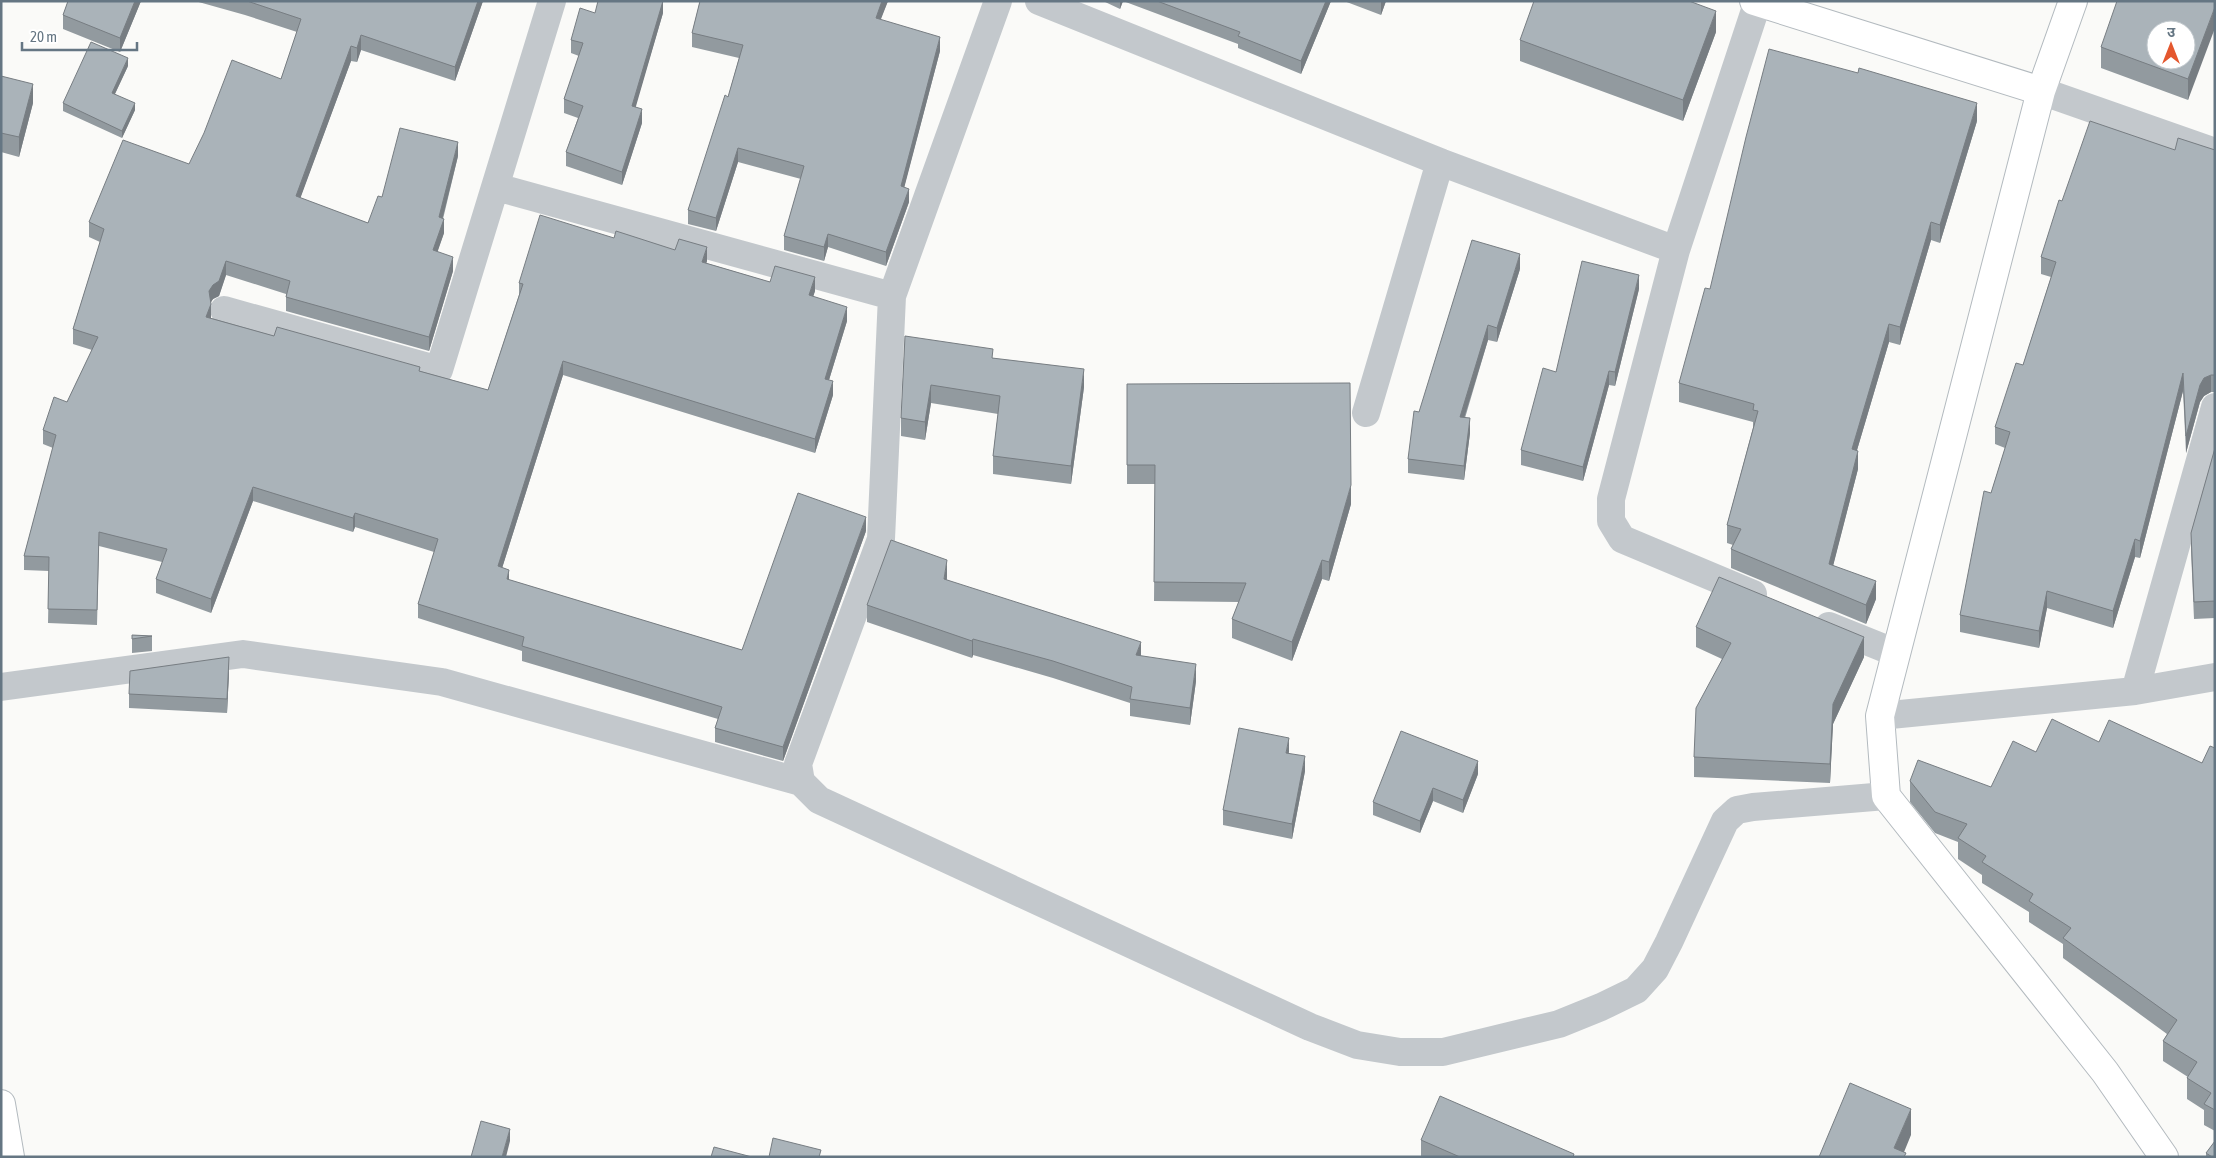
<svg xmlns="http://www.w3.org/2000/svg" width="2216" height="1158" font-family="'Asap Condensed','Noto Sans Devanagari',sans-serif">
	<style>
		.lines { fill: none; stroke-linecap: round; stroke-linejoin: round }
		.secondary-casing { stroke: #b3babf; stroke-width: 30 }
		.street { stroke: #c3c8cc; stroke-width: 28 }
		.secondary { stroke: #fff; stroke-width: 28 }
		.wall { fill: #929a9f }
		.shaded-wall { fill: #777d82 }
		.building { fill: #aab3b9; stroke: #777d82; fill-rule: evenodd }
	</style>
	<rect width="100%" height="100%" fill="#fafaf8"/>
	<g class="lines">
		<g class="secondary-casing">
			<path id="secondary" d="M 1754,1 L 2041,91
				M 2073,1 L 2041,91 L 1880,716 L 1886,796 L 2105,1072 L 2164,1157
				M 1,1104 L 10,1157"/>
		</g>
		<path class="street" d="M 998,1 L 892,296 L 881,539 L 798,764 L 801,782 L 819,800 L 1310,1027 L 1357,1045 L 1400,1052 L 1443,1052 L 1559,1024 L 1601,1007 L 1636,990 L 1655,969 L 1669,942 L 1725,821 L 1737,810 L 1753,807 L 1886,796
			M 1039,1 L 1440,162 L 1676,250
			M 2041,91 L 2215,152
			M 496,187 L 892,296
			M 224,310 L 439,370 L 552,1
			M 1366,413 L 1440,162
			M 1753,594 L 1622,539 L 1611,521 L 1611,499 L 1676,250 L 1758,1
			M 1829,626 L 1896,653
			M 1,687 L 243,654 L 442,682 L 801,782
			M 2135,691 L 2215,407
			M 1880,716 L 2135,691 L 2215,677"/>
		<use href="#secondary" class="secondary"/>
	</g>
	<path class="wall" d="M 68,1 L 141,1 L 120,52 L 63,29 L 63,15 Z
		M 195,1 L 483,1 L 455,81 L 361,50 L 357,62 L 351,61 L 300,198 L 368,223 L 382,197 L 458,156 L 443,219 L 444,233 L 437,252 L 453,271 L 429,351 L 286,311 L 286,294 L 226,275 L 219,296 L 213,299 L 211,302 L 211,318 L 274,336 L 420,371 L 488,390 L 519,295 L 519,283 L 614,238 L 707,261 L 706,263 L 770,282 L 815,291 L 813,296 L 847,321 L 829,380 L 833,395 L 815,453 L 563,375 L 502,568 L 509,580 L 742,650 L 866,531 L 783,761 L 715,742 L 715,728 L 718,719 L 522,661 L 522,651 L 418,618 L 418,604 L 434,552 L 355,527 L 353,532 L 253,501 L 211,613 L 156,593 L 156,579 L 162,562 L 99,546 L 97,625 L 48,623 L 49,571 L 24,570 L 24,556 L 53,448 L 43,444 L 43,430 L 67,402 L 92,350 L 73,344 L 73,329 L 100,242 L 89,237 L 89,222 L 189,164 L 281,79 L 297,32 L 245,15 Z
		M 663,1 L 663,13 L 635,107 L 642,123 L 622,185 L 566,166 L 566,152 L 578,118 L 564,113 L 564,99 L 579,56 L 571,53 L 571,40 L 595,13 Z
		M 700,1 L 888,1 L 880,20 L 940,51 L 904,187 L 909,202 L 886,266 L 828,247 L 824,261 L 784,250 L 784,236 L 801,179 L 738,162 L 716,231 L 688,224 L 688,210 L 728,97 L 739,58 L 692,47 L 692,33 Z
		M 1103,1 L 1331,1 L 1301,74 L 1238,48 L 1238,44 L 1123,1 L 1120,9 Z
		M 1344,1 L 1386,1 L 1381,15 Z
		M 2215,1 L 2188,100 L 2101,68 L 2101,47 Z
		M 1716,32 L 1683,121 L 1520,61 L 1520,40 Z
		M 128,66 L 115,94 L 135,110 L 122,138 L 63,111 L 63,103 Z
		M 1,76 L 33,103 L 19,157 L 1,152 Z
		M 1977,121 L 1940,243 L 1931,240 L 1900,345 L 1889,342 L 1857,450 L 1858,469 L 1833,565 L 1876,599 L 1866,624 L 1731,568 L 1731,549 L 1733,545 L 1727,543 L 1727,525 L 1753,428 L 1753,422 L 1679,402 L 1679,383 L 1710,289 Z
		M 2210,149 L 2215,150 L 2215,392 L 2211,392 L 2204,396 L 2200,402 L 2186,453 L 2183,391 L 2140,558 L 2135,557 L 2113,628 L 2047,608 L 2039,648 L 1960,632 L 1960,615 L 1991,493 L 2005,448 L 1995,444 L 1995,427 L 2023,365 L 2051,277 L 2041,274 L 2041,257 L 2062,201 L 2175,150 Z
		M 1520,269 L 1497,342 L 1488,340 L 1465,418 L 1470,433 L 1464,480 L 1408,473 L 1408,459 L 1419,412 Z
		M 1639,289 L 1615,386 L 1609,385 L 1583,481 L 1521,465 L 1521,450 L 1556,372 Z
		M 905,336 L 993,358 L 1084,387 L 1071,484 L 993,474 L 993,456 L 998,414 L 931,403 L 925,440 L 901,436 L 901,418 Z
		M 1127,384 L 1351,504 L 1329,581 L 1322,579 L 1292,661 L 1232,638 L 1232,619 L 1239,602 L 1154,601 L 1155,484 L 1127,484 Z
		M 2215,448 L 2215,618 L 2194,619 L 2191,551 L 2191,533 Z
		M 947,577 L 947,580 L 1141,656 L 1196,681 L 1190,725 L 1130,716 L 1130,703 L 1053,678 L 973,655 L 972,658 L 867,622 L 867,605 Z
		M 1696,627 L 1864,657 L 1833,724 L 1830,783 L 1694,777 L 1694,757 L 1722,659 L 1696,647 Z
		M 132,635 L 152,636 L 152,651 L 132,653 Z
		M 229,672 L 227,713 L 129,708 L 129,694 Z
		M 2099,742 L 2202,763 L 2215,748 L 2215,1131 L 2204,1125 L 2204,1110 L 2187,1099 L 2187,1078 L 2188,1077 L 2163,1061 L 2163,1041 L 2167,1034 L 2063,958 L 2063,944 L 2029,922 L 2029,912 L 1982,883 L 1982,875 L 1958,859 L 1958,842 L 1935,833 L 1910,802 L 1910,781 L 1991,787 L 2036,752 Z
		M 1289,753 L 1305,771 L 1292,839 L 1223,825 L 1223,810 Z
		M 1478,774 L 1463,813 L 1433,801 L 1420,833 L 1373,815 L 1373,802 Z
		M 1421,1140 L 1574,1157 L 1421,1157 Z
		M 2206,1153 L 2215,1157 L 2206,1157 Z"/>
	<path class="shaded-wall" d="M 135,1 L 141,1 L 120,52 L 120,38 Z
		M 478,1 L 483,1 L 455,81 L 455,67 Z
		M 663,1 L 663,13 L 632,120 L 632,106 Z
		M 882,1 L 888,1 L 876,32 L 876,18 Z
		M 1120,1 L 1123,1 L 1120,9 Z
		M 1326,1 L 1331,1 L 1301,74 L 1301,61 Z
		M 1381,1 L 1386,1 L 1381,15 Z
		M 2215,7 L 2215,28 L 2188,100 L 2188,79 Z
		M 1716,11 L 1716,32 L 1683,121 L 1683,100 Z
		M 361,35 L 361,50 L 357,62 L 357,48 Z
		M 940,37 L 940,51 L 901,200 L 901,186 Z
		M 351,46 L 351,61 L 296,210 L 296,196 Z
		M 128,58 L 128,66 L 112,100 L 112,93 Z
		M 33,84 L 33,103 L 19,157 L 19,137 Z
		M 135,103 L 135,110 L 122,138 L 122,131 Z
		M 1977,103 L 1977,121 L 1940,243 L 1940,225 Z
		M 642,109 L 642,123 L 622,185 L 622,172 Z
		M 458,142 L 458,156 L 439,232 L 439,217 Z
		M 738,148 L 738,162 L 716,231 L 716,218 Z
		M 909,189 L 909,202 L 886,266 L 886,252 Z
		M 444,219 L 444,233 L 433,265 L 433,250 Z
		M 1931,222 L 1931,240 L 1900,345 L 1900,327 Z
		M 828,234 L 828,247 L 824,261 L 824,247 Z
		M 707,247 L 707,261 L 702,276 L 702,262 Z
		M 1520,254 L 1520,269 L 1497,342 L 1497,328 Z
		M 453,257 L 453,271 L 429,351 L 429,337 Z
		M 226,261 L 226,275 L 219,296 L 213,299 L 209,305 L 209,291 Z
		M 1639,275 L 1639,289 L 1615,386 L 1615,372 Z
		M 815,277 L 815,291 L 809,310 L 809,295 Z
		M 211,304 L 211,318 L 206,331 L 206,317 Z
		M 847,307 L 847,321 L 825,393 L 825,379 Z
		M 1889,324 L 1889,342 L 1852,467 L 1852,449 Z
		M 1488,325 L 1488,340 L 1460,431 L 1460,417 Z
		M 563,361 L 563,375 L 498,581 L 498,566 Z
		M 1084,369 L 1084,387 L 1071,484 L 1071,466 Z
		M 1609,371 L 1609,385 L 1583,481 L 1583,467 Z
		M 2183,373 L 2183,391 L 2140,558 L 2140,541 Z
		M 2211,375 L 2211,392 L 2204,396 L 2200,402 L 2186,453 L 2186,436 L 2200,385 L 2204,378 Z
		M 833,381 L 833,395 L 815,453 L 815,439 Z
		M 931,385 L 931,403 L 925,440 L 925,422 Z
		M 1470,418 L 1470,433 L 1464,480 L 1464,466 Z
		M 1858,451 L 1858,469 L 1829,582 L 1829,564 Z
		M 1351,485 L 1351,504 L 1329,581 L 1329,562 Z
		M 253,487 L 253,501 L 211,613 L 211,599 Z
		M 355,513 L 355,527 L 353,532 L 353,518 Z
		M 866,517 L 866,531 L 783,761 L 783,747 Z
		M 2135,539 L 2135,557 L 2113,628 L 2113,611 Z
		M 947,560 L 947,577 L 944,596 L 944,579 Z
		M 1322,560 L 1322,579 L 1292,661 L 1292,642 Z
		M 509,570 L 509,584 L 507,579 Z
		M 1876,581 L 1876,599 L 1866,624 L 1866,605 Z
		M 2047,591 L 2047,608 L 2039,648 L 2039,631 Z
		M 1864,637 L 1864,657 L 1833,724 L 1830,783 L 1830,764 L 1833,704 Z
		M 973,639 L 973,655 L 972,658 L 972,641 Z
		M 1141,642 L 1141,659 L 1136,655 Z
		M 229,657 L 229,672 L 227,713 L 227,699 Z
		M 1196,664 L 1196,681 L 1190,725 L 1190,708 Z
		M 1289,738 L 1289,752 L 1286,767 L 1286,753 Z
		M 1305,756 L 1305,771 L 1292,839 L 1292,824 Z
		M 1478,761 L 1478,774 L 1463,813 L 1463,800 Z
		M 1433,788 L 1433,801 L 1420,833 L 1420,821 Z
		M 1911,1109 L 1911,1135 L 1902,1157 L 1894,1148 Z
		M 510,1129 L 510,1141 L 506,1157 L 502,1157 Z"/>
	<path class="building" d="M 68,1 L 135,1 L 120,38 L 63,15 Z
		M 247,1 L 478,1 L 455,67 L 361,35 L 357,48 L 351,46 L 296,196 L 368,223 L 378,196 L 382,197 L 400,128 L 458,142 L 439,217 L 444,219 L 433,250 L 453,257 L 429,337 L 286,297 L 290,281 L 226,261 L 219,281 L 213,285 L 209,291 L 211,304 L 206,317 L 274,336 L 277,327 L 420,367 L 419,371 L 488,390 L 523,284 L 519,283 L 540,215 L 614,238 L 616,231 L 675,250 L 679,239 L 707,247 L 702,262 L 770,282 L 775,266 L 815,277 L 809,295 L 847,307 L 825,379 L 833,381 L 815,439 L 563,361 L 498,566 L 509,570 L 507,579 L 742,650 L 798,493 L 866,517 L 783,747 L 715,728 L 722,707 L 522,646 L 524,637 L 418,604 L 438,539 L 355,513 L 353,518 L 253,487 L 211,599 L 156,579 L 167,549 L 99,532 L 97,610 L 48,609 L 49,557 L 24,556 L 56,435 L 43,430 L 54,397 L 67,402 L 98,337 L 73,329 L 104,229 L 89,222 L 123,140 L 189,164 L 204,133 L 232,60 L 281,79 L 301,19 Z
		M 598,1 L 663,1 L 632,106 L 642,109 L 622,172 L 566,152 L 583,106 L 564,99 L 583,43 L 571,40 L 580,8 L 595,13 Z
		M 700,1 L 882,1 L 876,18 L 940,37 L 901,186 L 909,189 L 886,252 L 828,234 L 824,247 L 784,236 L 804,166 L 738,148 L 716,218 L 688,210 L 725,95 L 728,97 L 743,45 L 692,33 Z
		M 1157,1 L 1326,1 L 1301,61 L 1238,36 L 1240,32 Z
		M 1534,1 L 1689,1 L 1716,11 L 1683,100 L 1520,40 Z
		M 2117,1 L 2215,1 L 2215,7 L 2188,79 L 2101,47 ZM 2156,30 L 2186,30 L 2186,60 L 2156,60 Z
		M 91,42 L 128,58 L 112,93 L 135,103 L 122,131 L 63,103 Z
		M 1769,49 L 1858,73 L 1859,68 L 1977,103 L 1940,225 L 1931,222 L 1900,327 L 1889,324 L 1852,449 L 1858,451 L 1829,564 L 1876,581 L 1866,605 L 1731,549 L 1741,529 L 1727,525 L 1758,411 L 1753,410 L 1754,404 L 1679,383 L 1705,288 L 1710,289 L 1746,137 Z
		M 1,76 L 33,84 L 19,137 L 1,133 Z
		M 2090,121 L 2175,150 L 2178,138 L 2215,150 L 2215,375 L 2211,375 L 2204,378 L 2200,385 L 2186,436 L 2183,373 L 2140,541 L 2135,539 L 2113,611 L 2047,591 L 2039,631 L 1960,615 L 1984,491 L 1991,493 L 2010,432 L 1995,427 L 2016,363 L 2023,365 L 2056,262 L 2041,257 L 2059,200 L 2062,201 Z
		M 1472,240 L 1520,254 L 1497,328 L 1488,325 L 1460,417 L 1470,418 L 1464,466 L 1408,459 L 1414,411 L 1419,412 Z
		M 1582,261 L 1639,275 L 1615,372 L 1609,371 L 1583,467 L 1521,450 L 1543,368 L 1556,372 Z
		M 905,336 L 993,349 L 992,358 L 1084,369 L 1071,466 L 993,456 L 1000,396 L 931,385 L 925,422 L 901,418 Z
		M 1350,383 L 1351,485 L 1329,562 L 1322,560 L 1292,642 L 1232,619 L 1246,583 L 1154,582 L 1155,465 L 1127,465 L 1127,384 Z
		M 2215,448 L 2215,601 L 2194,602 L 2191,533 Z
		M 891,540 L 947,560 L 944,579 L 1141,642 L 1136,655 L 1196,664 L 1190,708 L 1130,699 L 1132,687 L 1053,661 L 973,639 L 972,641 L 867,605 Z
		M 1719,577 L 1864,637 L 1833,704 L 1830,764 L 1694,757 L 1696,708 L 1731,643 L 1696,627 Z
		M 132,635 L 152,636 L 132,639 Z
		M 229,657 L 227,699 L 129,694 L 130,671 Z
		M 2052,719 L 2099,742 L 2109,720 L 2202,763 L 2210,746 L 2215,748 L 2215,1110 L 2204,1104 L 2211,1093 L 2187,1078 L 2197,1062 L 2163,1041 L 2177,1020 L 2063,938 L 2071,928 L 2029,901 L 2033,894 L 1982,862 L 1986,856 L 1958,838 L 1967,824 L 1935,812 L 1910,781 L 1918,760 L 1991,787 L 2013,741 L 2036,752 Z
		M 1239,728 L 1289,738 L 1286,753 L 1305,756 L 1292,824 L 1223,810 Z
		M 1401,731 L 1478,761 L 1463,800 L 1433,788 L 1420,821 L 1373,802 Z
		M 1850,1083 L 1911,1109 L 1894,1148 L 1906,1153 L 1904,1157 L 1819,1157 Z
		M 1440,1096 L 1574,1154 L 1573,1157 L 1460,1157 L 1421,1140 Z
		M 481,1121 L 510,1129 L 502,1157 L 471,1157 Z
		M 773,1138 L 821,1150 L 819,1157 L 769,1157 Z
		M 2215,1141 L 2215,1157 L 2212,1157 L 2206,1153 Z
		M 714,1147 L 752,1157 L 711,1157 Z"/>
	<rect width="2216" height="1158" fill="none" stroke="#657683" stroke-width="5"/>
	<g transform="translate(2171 45)"><circle r="24" fill="#ffffff" stroke="#c1c8cd"/>
	<path d="M0-4L9 19L0 12L-9 19Z" fill="#e4572e"/>
	<text y="-8" font-size="14" font-weight="bold" text-anchor="middle" fill="#657683">उ</text>
	</g>
	<path d="M22 42v8h115v-8" fill="none" stroke="#657683" stroke-width="2.5"/>
	<text x="30" y="42" font-size="15" fill="#657683" stroke="#ffffff" stroke-width="4" paint-order="stroke">20 m</text>
</svg>
